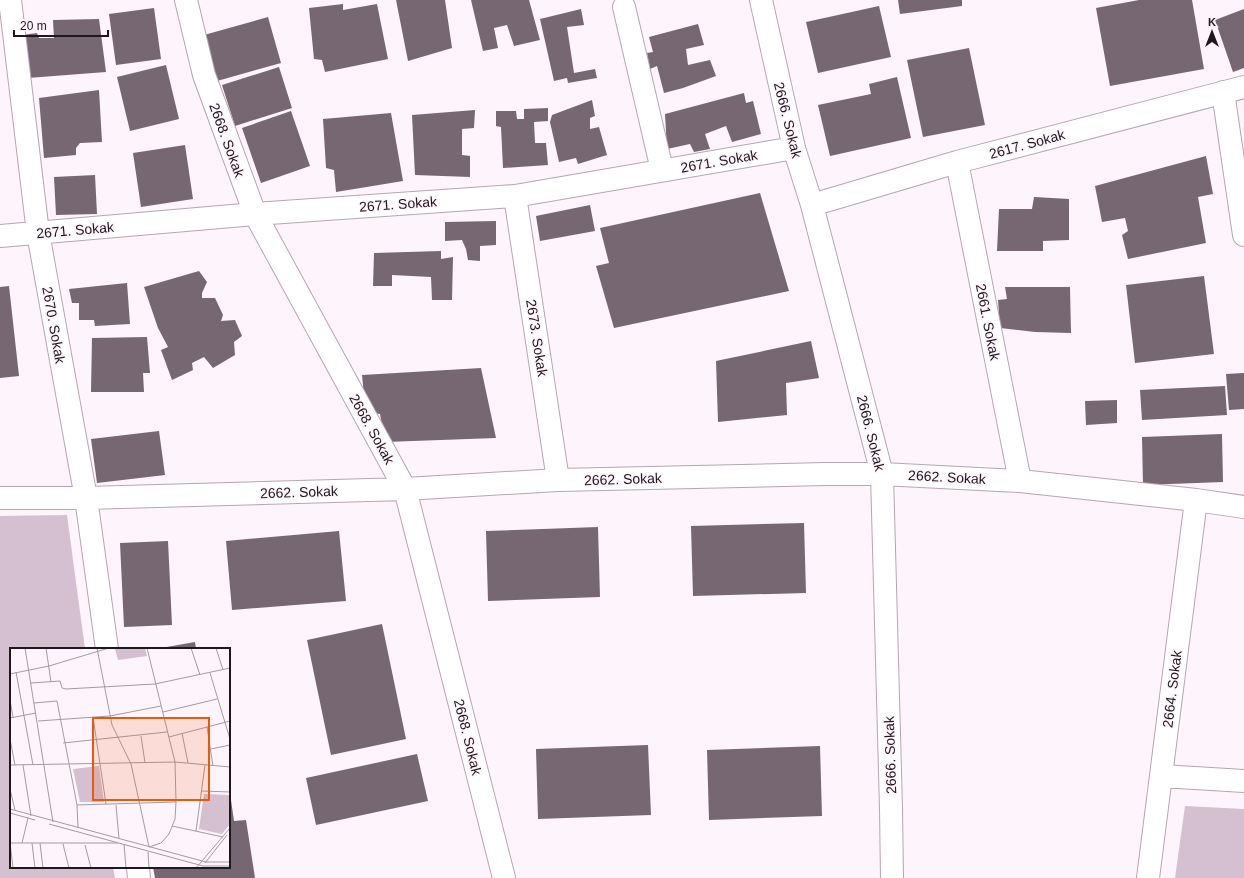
<svg xmlns="http://www.w3.org/2000/svg" width="1244" height="878" font-family="Helvetica,sans-serif">
	<style>
		.green { fill: #d4c0d0 }
		.building { fill: #766773 }
		.lines { fill: none; stroke-linecap: round; stroke-linejoin: round }
		.minor-casing { stroke: #b6a6b3; stroke-width: 24 }
		.minor { stroke: #fff; stroke-width: 22 }
		.labels { text-anchor: middle; dominant-baseline: central; stroke-width: 3; stroke-linejoin: round; paint-order: stroke }
		.street-label { font-size: 14px; fill: #1e181d; stroke: #fef4fb }
		.inset-road { fill: none; stroke: #a49ca2; stroke-width: 1 }
		.view { fill: #e8590c; fill-opacity: 0.15; stroke: #e8590c; stroke-width: 2 }
		.inset-edge { fill: none; stroke: #1e181d; stroke-width: 2 }
	</style>
	<rect width="100%" height="100%" fill="#fef4fb"/>
	<path class="green" d="M 67,515 L 85,649 L 11,649 L 11,867 L 113,867 L 115,878 L 0,878 L 0,516 Z
		M 1185,806 L 1244,809 L 1244,878 L 1175,878 Z"/>
	<path class="building" d="M 396,0 L 445,0 L 452,48 L 408,61 Z
		M 471,0 L 529,0 L 540,40 L 514,46 L 507,25 L 494,28 L 498,48 L 483,51 Z
		M 898,0 L 962,0 L 962,6 L 900,14 Z
		M 1139,0 L 1192,0 L 1204,69 L 1110,86 L 1096,8 Z
		M 343,4 L 343,10 L 377,4 L 388,59 L 325,72 L 322,60 L 314,59 L 309,8 Z
		M 879,6 L 891,57 L 818,73 L 806,22 Z
		M 154,8 L 161,59 L 116,65 L 109,14 Z
		M 581,9 L 584,25 L 567,27 L 574,73 L 595,69 L 597,78 L 568,83 L 567,78 L 554,81 L 540,19 Z
		M 1244,9 L 1244,68 L 1233,72 L 1215,20 Z
		M 268,17 L 281,63 L 217,81 L 204,35 Z
		M 99,19 L 106,72 L 28,78 L 22,35 L 37,33 L 39,38 L 54,38 L 53,20 Z
		M 698,24 L 704,45 L 686,49 L 688,65 L 710,60 L 716,76 L 683,88 L 664,93 L 657,66 L 650,69 L 647,53 L 653,52 L 649,37 Z
		M 969,48 L 985,125 L 923,137 L 907,60 Z
		M 166,65 L 179,119 L 130,131 L 117,77 Z
		M 279,67 L 292,108 L 235,126 L 222,85 Z
		M 897,77 L 911,138 L 830,156 L 818,105 L 871,94 L 869,84 Z
		M 99,90 L 102,142 L 80,143 L 76,148 L 76,155 L 44,158 L 39,98 Z
		M 744,93 L 746,103 L 753,101 L 761,134 L 732,142 L 726,126 L 705,134 L 710,149 L 694,152 L 690,144 L 667,149 L 665,114 Z
		M 592,100 L 595,116 L 590,118 L 590,129 L 599,127 L 607,155 L 578,164 L 576,158 L 559,162 L 550,122 L 552,115 Z
		M 548,108 L 548,121 L 534,122 L 535,143 L 546,143 L 548,165 L 503,168 L 501,127 L 496,126 L 496,111 L 516,111 L 517,119 L 524,119 L 524,109 Z
		M 475,110 L 474,128 L 462,129 L 462,155 L 470,156 L 470,177 L 415,175 L 412,115 Z
		M 291,111 L 310,166 L 261,183 L 242,128 Z
		M 391,113 L 403,181 L 336,192 L 334,170 L 326,168 L 323,119 Z
		M 185,145 L 193,199 L 141,207 L 133,153 Z
		M 1206,156 L 1213,194 L 1198,197 L 1206,243 L 1128,259 L 1122,235 L 1128,231 L 1125,218 L 1102,222 L 1095,186 Z
		M 95,175 L 97,214 L 56,215 L 54,177 Z
		M 760,193 L 789,291 L 614,328 L 596,266 L 609,263 L 600,228 Z
		M 1034,197 L 1069,199 L 1069,240 L 1043,241 L 1043,251 L 997,251 L 999,209 L 1032,209 Z
		M 590,205 L 595,231 L 540,241 L 536,216 Z
		M 496,221 L 496,245 L 480,246 L 480,261 L 468,260 L 466,249 L 462,240 L 445,241 L 445,222 Z
		M 441,251 L 441,259 L 453,257 L 452,300 L 432,300 L 431,277 L 392,275 L 392,286 L 373,286 L 374,253 Z
		M 199,271 L 207,282 L 202,293 L 202,298 L 215,298 L 223,315 L 221,321 L 235,320 L 242,336 L 234,342 L 235,355 L 213,368 L 204,357 L 192,363 L 193,370 L 172,380 L 161,350 L 168,347 L 158,328 L 144,287 Z
		M 1204,276 L 1214,354 L 1135,363 L 1126,285 Z
		M 127,283 L 130,324 L 95,326 L 94,320 L 79,320 L 79,303 L 72,303 L 69,289 Z
		M 9,286 L 19,376 L 0,378 L 0,287 Z
		M 1005,287 L 1070,287 L 1071,333 L 1035,332 L 1000,328 L 998,300 L 1007,299 Z
		M 147,337 L 150,373 L 143,373 L 144,392 L 91,392 L 92,338 Z
		M 811,341 L 819,378 L 786,383 L 787,415 L 718,422 L 716,361 Z
		M 481,368 L 496,438 L 385,442 L 380,414 L 371,413 L 364,395 L 362,375 Z
		M 1244,373 L 1244,409 L 1229,410 L 1226,374 Z
		M 1225,386 L 1227,415 L 1142,420 L 1140,390 Z
		M 1117,400 L 1117,423 L 1086,425 L 1085,401 Z
		M 159,431 L 165,475 L 97,483 L 91,439 Z
		M 1222,434 L 1223,482 L 1143,485 L 1142,437 Z
		M 804,523 L 806,593 L 693,596 L 691,526 Z
		M 598,527 L 600,597 L 488,601 L 486,531 Z
		M 339,531 L 346,601 L 232,610 L 226,541 Z
		M 168,541 L 172,625 L 124,627 L 120,543 Z
		M 382,624 L 406,739 L 331,755 L 307,640 Z
		M 195,642 L 196,649 L 161,649 L 161,648 Z
		M 648,745 L 651,815 L 538,819 L 536,749 Z
		M 820,746 L 822,816 L 709,820 L 707,750 Z
		M 417,754 L 428,801 L 316,825 L 306,778 Z
		M 229,793 L 230,793 L 234,821 L 246,820 L 255,878 L 155,878 L 153,867 L 229,867 Z"/>
	<g class="lines">
		<g class="minor-casing">
			<path id="minor" d="M 10,0 L 38,233 L 86,498 L 107,649
				M 186,0 L 204,75 L 255,214 L 405,489 L 504,878
				M 761,0 L 794,148 L 812,205 L 882,474 L 891,809 L 892,878
				M 624,7 L 662,170
				M 1223,92 L 1244,235
				M 957,162 L 1020,481
				M 515,196 L 558,480
				M 812,205 L 957,162 L 1244,87
				M 0,236 L 255,214 L 515,196 L 794,148
				M 0,498 L 86,498 L 405,489 L 558,480 L 826,474 L 882,474 L 1020,481 L 1196,500 L 1244,507
				M 1162,776 L 1244,781
				M 138,867 L 139,878
				M 1148,878 L 1196,500"/>
		</g>
		<use href="#minor" class="minor"/>
	</g>
	<g class="labels">
		<g class="street-label">
			<text transform="translate(788 120) rotate(76)">2666. Sokak</text>
			<text transform="translate(227 140) rotate(70)">2668. Sokak</text>
			<text transform="translate(1027 144) rotate(-15)">2617. Sokak</text>
			<text transform="translate(719 161) rotate(-10)">2671. Sokak</text>
			<text transform="translate(398 204) rotate(-4)">2671. Sokak</text>
			<text transform="translate(75 230) rotate(-5)">2671. Sokak</text>
			<text transform="translate(988 322) rotate(79)">2661. Sokak</text>
			<text transform="translate(54 325) rotate(80)">2670. Sokak</text>
			<text transform="translate(537 338) rotate(81)">2673. Sokak</text>
			<text transform="translate(372 429) rotate(61)">2668. Sokak</text>
			<text transform="translate(871 433) rotate(76)">2666. Sokak</text>
			<text transform="translate(947 477) rotate(3)">2662. Sokak</text>
			<text transform="translate(623 479) rotate(-2)">2662. Sokak</text>
			<text transform="translate(299 492) rotate(-2)">2662. Sokak</text>
			<text transform="translate(1172 689) rotate(-83)">2664. Sokak</text>
			<text transform="translate(468 737) rotate(76)">2668. Sokak</text>
			<text transform="translate(890 755) rotate(-92)">2666. Sokak</text>
		</g>
	</g>
	<g transform="translate(10 648)">
		<rect width="220" height="220" fill="#fef4fb"/>
		<path d="M 135,0 L 137,8 L 108,12 L 105,1 ZM 89,118 L 94,154 L 70,154 L 63,121 ZM 194,146 L 220,147 L 220,176 L 212,186 L 189,181 Z" fill="#d4c0d0"/>
		<path class="inset-road" d="M 15,0 L 43,174M 36,0 L 41,34M 87,0 L 102,77 L 121,116 L 139,199 L 151,195 L 159,186 L 165,171 L 166,154 L 165,114 L 137,0M 181,0 L 190,27M 206,0 L 213,22M 6,24 L 23,117M 200,25 L 220,91M 0,26 L 39,18 L 99,0M 21,35 L 50,33 L 52,40 L 56,41 L 145,36 L 220,20M 0,52 L 3,69M 24,55 L 47,53 L 67,157 L 68,180M 153,64 L 207,51M 83,69 L 96,156M 0,70 L 26,65M 28,73 L 100,68 L 151,58M 197,79 L 203,118M 172,85 L 178,115M 131,88 L 135,115M 159,89 L 220,73M 0,91 L 5,117M 53,95 L 157,84M 201,101 L 220,97M 0,117 L 165,114 L 220,119M 13,117 L 21,168M 0,141 L 5,162M 192,143 L 220,144M 67,157 L 166,154M 106,157 L 109,191M 0,161 L 196,214 L 220,214M 0,165 L 25,172M 39,176 L 193,218 L 220,218M 162,178 L 213,189M 186,183 L 195,117M 12,195 L 18,170M 22,195 L 25,220M 30,195 L 33,220M 53,196 L 59,220M 114,196 L 116,220M 75,197 L 81,220M 138,204 L 139,220M 195,215 L 217,187M 3,220 L 0,195 L 108,195M 186,220 L 220,180"/>
		<path class="view" d="M 83,70 L 199,70 L 199,152 L 83,152 Z"/>
		<rect width="220" height="220" class="inset-edge"/>
	</g>
	<g transform="translate(1212 32)" stroke="#fef4fb" stroke-width="3" paint-order="stroke">
	<path d="M0-3L7 15L0 10L-7 15Z" fill="#1e181d"/>
	<text y="-6" font-size="11" font-weight="bold" text-anchor="middle" fill="#1e181d">K</text>
	</g>
	<path d="M14 30v6h94v-6" fill="none" stroke="#1e181d" stroke-width="2"/>
	<text x="20" y="30" font-size="12" fill="#1e181d" stroke="#fef4fb" stroke-width="3" paint-order="stroke">20 m</text>
</svg>
